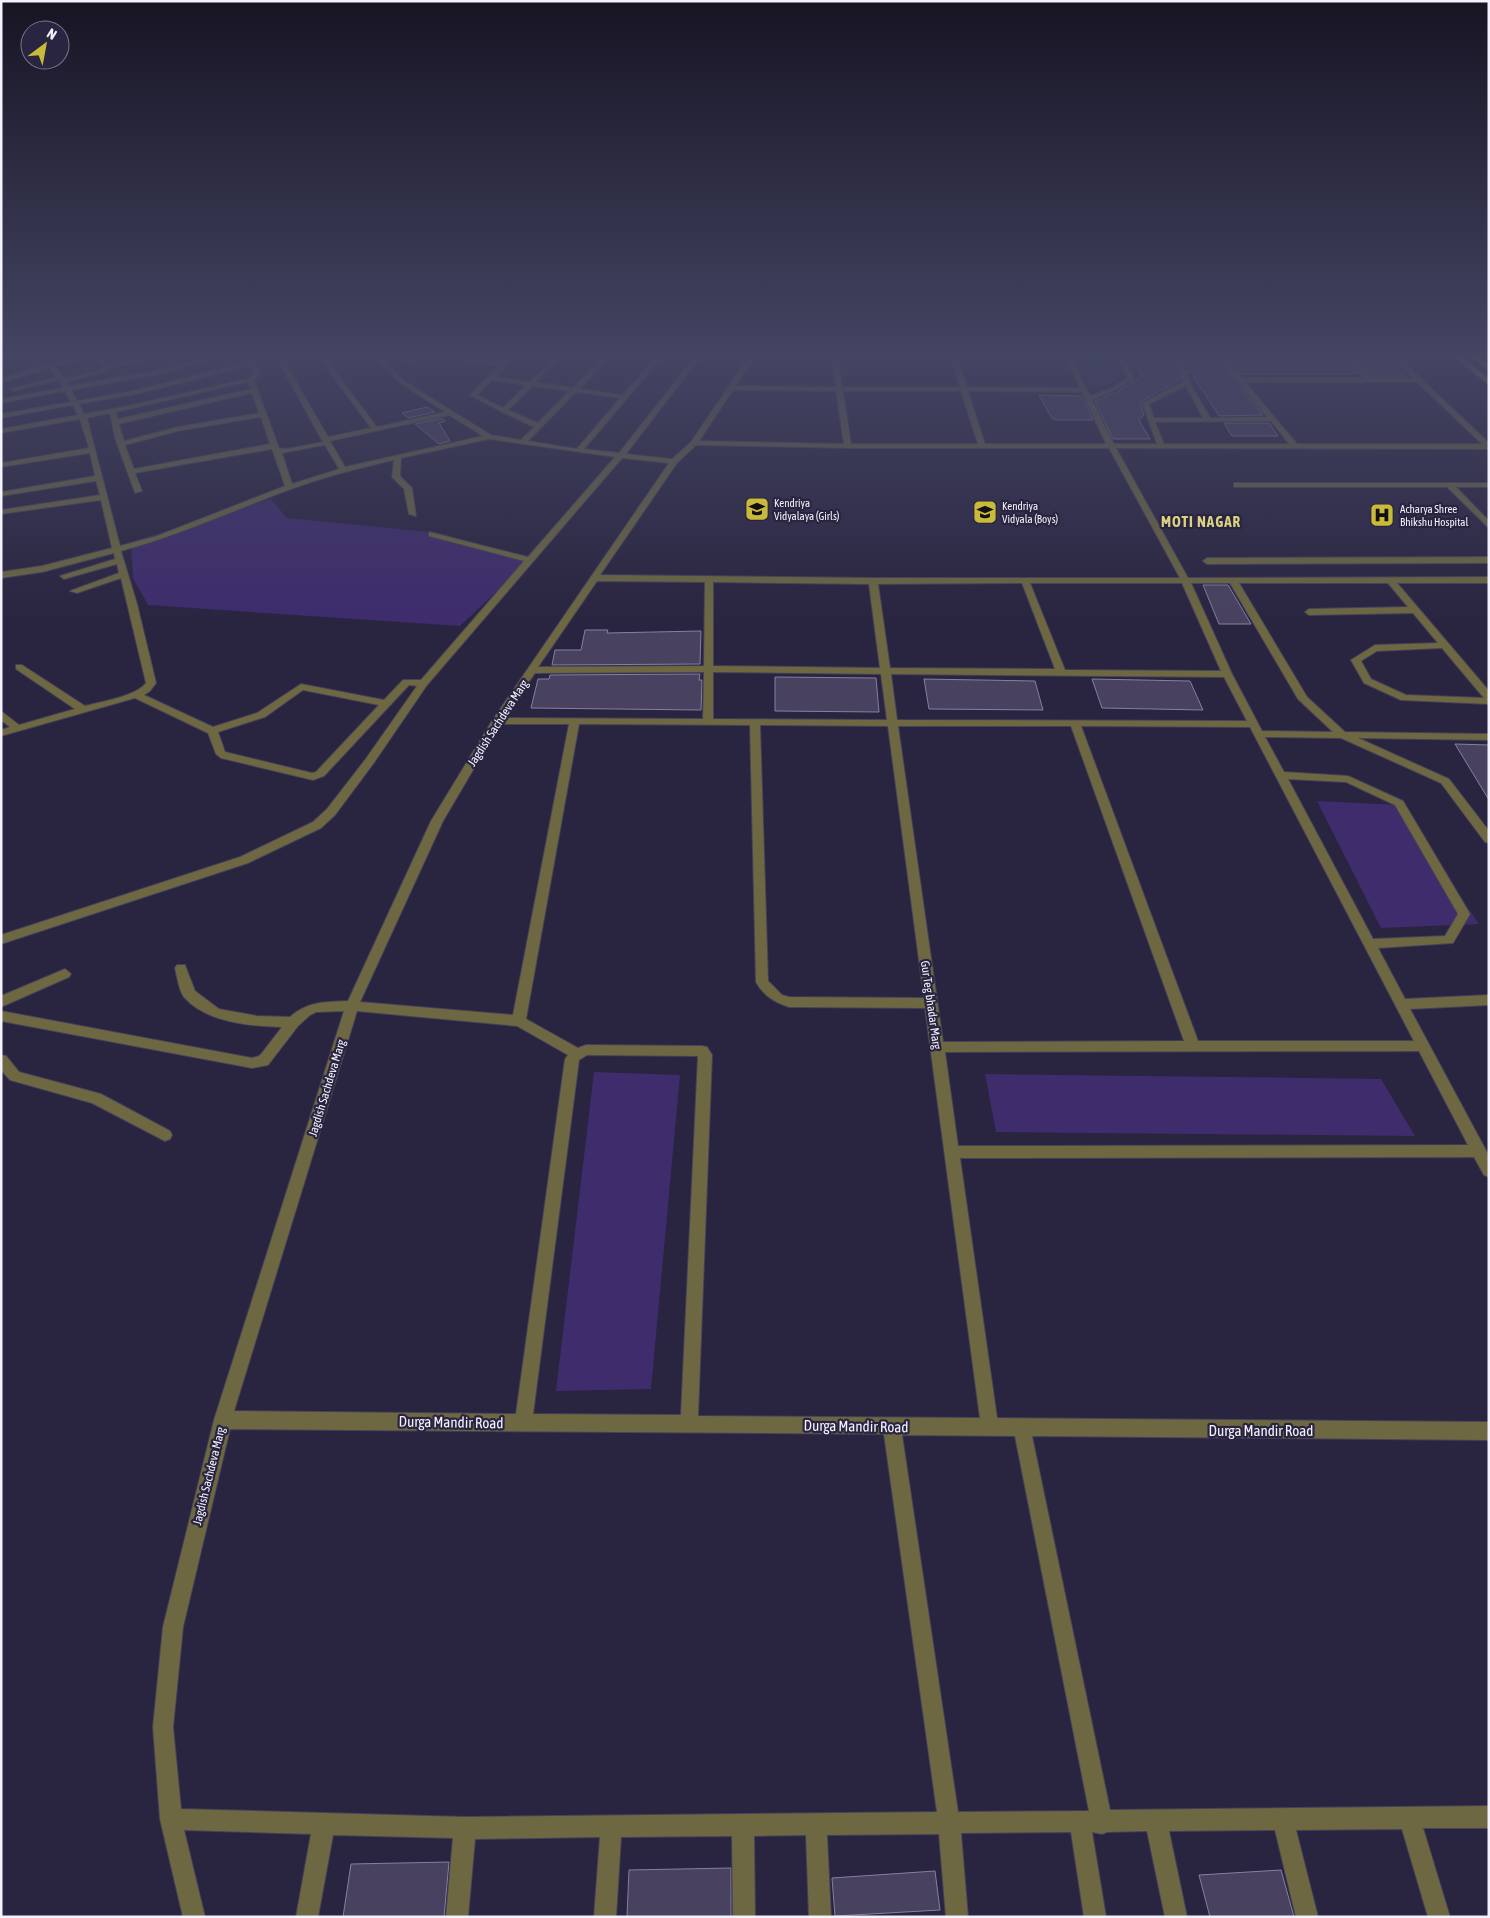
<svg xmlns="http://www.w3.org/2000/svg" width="1490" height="1918" font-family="'Asap Condensed',sans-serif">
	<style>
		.green { fill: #3e2c6d }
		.building { fill: #484260; stroke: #8580a1 }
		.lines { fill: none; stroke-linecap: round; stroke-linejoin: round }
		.minor-casing { stroke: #45415a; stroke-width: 2 }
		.major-casing { stroke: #45415a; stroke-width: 2 }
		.minor { fill: #6d6841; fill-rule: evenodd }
		.major { fill: #b2a850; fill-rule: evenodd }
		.labels { text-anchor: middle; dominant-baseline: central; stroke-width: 4.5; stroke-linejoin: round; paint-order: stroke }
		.far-poi-label { font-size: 11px; fill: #f4f2fe; stroke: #29243f; text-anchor: start }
		.street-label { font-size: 12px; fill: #f4f2fe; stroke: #29243f }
		.far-district-label { font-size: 15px; font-weight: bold; letter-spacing: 1px; fill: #dad183; stroke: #29243f }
		.near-street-label { font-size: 15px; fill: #f4f2fe; stroke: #29243f }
	</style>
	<rect width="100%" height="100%" fill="#29243f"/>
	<path class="green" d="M 1075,355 L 1109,355 L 1121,377 L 1107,385 L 1090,388 Z
		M 271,499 L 287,518 L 440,533 L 531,559 L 460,626 L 148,605 L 133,578 L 131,542 Z
		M 1317,801 L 1398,805 L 1479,924 L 1381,928 Z
		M 594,1072 L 680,1075 L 651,1389 L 556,1391 Z
		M 985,1074 L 1381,1079 L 1415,1136 L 996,1132 Z"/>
	<path class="building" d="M 1131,355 L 1170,355 L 1180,380 L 1140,402 L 1144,415 L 1139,420 L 1150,439 L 1113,439 L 1095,401 L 1117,392 L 1142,376 Z
		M 1180,355 L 1214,355 L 1263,415 L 1219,416 L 1190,371 L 1188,373 Z
		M 1224,355 L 1341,355 L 1358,374 L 1241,374 Z
		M 1354,358 L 1388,358 L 1407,376 L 1373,376 Z
		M 1039,395 L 1082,396 L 1093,420 L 1056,420 L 1051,417 Z
		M 427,407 L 435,412 L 408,418 L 402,413 Z
		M 442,418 L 445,421 L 439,423 L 450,441 L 439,444 L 415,424 Z
		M 1224,423 L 1269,423 L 1278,436 L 1232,436 Z
		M 1203,585 L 1228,585 L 1251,624 L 1219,624 Z
		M 585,630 L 608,630 L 607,633 L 701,631 L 700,664 L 552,665 L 555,650 L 581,650 Z
		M 700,674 L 699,680 L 702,680 L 701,710 L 531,708 L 538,679 L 549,679 L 550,675 Z
		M 775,677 L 876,678 L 879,712 L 775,711 Z
		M 924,679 L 1035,681 L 1043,710 L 929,709 Z
		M 1092,679 L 1190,681 L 1203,710 L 1102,708 Z
		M 1455,744 L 1489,745 L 1489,800 Z
		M 449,1862 L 444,1917 L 343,1917 L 351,1864 Z
		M 731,1868 L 731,1917 L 627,1917 L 629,1870 Z
		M 1281,1870 L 1294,1917 L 1210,1917 L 1199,1875 Z
		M 935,1871 L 940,1910 L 835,1916 L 832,1878 Z"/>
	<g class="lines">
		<g class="minor-casing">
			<path id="minor" d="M 12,355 L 21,355 L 1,362 L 1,358 Z
				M 86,355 L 98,355 L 108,365 L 159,355 L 171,355 L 110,368 L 108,371 L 67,382 L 69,386 L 159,370 L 220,355 L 230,355 L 159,374 L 71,390 L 77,401 L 137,390 L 248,362 L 244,355 L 250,355 L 260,374 L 254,380 L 279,448 L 286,449 L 323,442 L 275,355 L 281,355 L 328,437 L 371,428 L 317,355 L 323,355 L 377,427 L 445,412 L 400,383 L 374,355 L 380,355 L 404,381 L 491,435 L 521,440 L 534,427 L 502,412 L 470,395 L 499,366 L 470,363 L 450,355 L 502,363 L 510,355 L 516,355 L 496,377 L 530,382 L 557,355 L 563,355 L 536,382 L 573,388 L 606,355 L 612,355 L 580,389 L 623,395 L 658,355 L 664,355 L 584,449 L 619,453 L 696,355 L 702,355 L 626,454 L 672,459 L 691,442 L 750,355 L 756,355 L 736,386 L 836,387 L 831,355 L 837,355 L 842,387 L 960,387 L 950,355 L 956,355 L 967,387 L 1080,388 L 1064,355 L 1070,355 L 1090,396 L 1112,388 L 1128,377 L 1117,355 L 1123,355 L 1134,379 L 1116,390 L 1092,400 L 1114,444 L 1157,444 L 1142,403 L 1183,382 L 1172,355 L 1178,355 L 1190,383 L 1210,418 L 1267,417 L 1216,355 L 1222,355 L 1242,378 L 1364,378 L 1343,355 L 1349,355 L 1372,378 L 1413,378 L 1390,355 L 1396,355 L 1489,443 L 1489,449 L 1116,448 L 1188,578 L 1489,577 L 1489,583 L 1397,583 L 1489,691 L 1489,704 L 1401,700 L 1364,683 L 1351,660 L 1375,645 L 1438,643 L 1413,613 L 1309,615 L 1305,612 L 1309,609 L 1408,607 L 1388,583 L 1239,583 L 1307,697 L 1345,732 L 1489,734 L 1489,740 L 1358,738 L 1449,779 L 1489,831 L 1489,843 L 1485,842 L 1441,783 L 1341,738 L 1265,737 L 1284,772 L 1348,776 L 1403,801 L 1470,914 L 1453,943 L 1378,948 L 1405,999 L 1489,995 L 1489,1005 L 1410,1009 L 1489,1156 L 1489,1177 L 1484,1175 L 1474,1157 L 960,1158 L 997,1418 L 1489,1422 L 1489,1440 L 1032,1436 L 1110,1810 L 1489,1806 L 1489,1828 L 1423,1828 L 1450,1917 L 1428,1917 L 1402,1829 L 1296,1830 L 1318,1917 L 1296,1917 L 1275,1830 L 1169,1831 L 1187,1917 L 1165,1917 L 1147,1831 L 1107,1832 L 1102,1834 L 1092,1832 L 1106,1917 L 1084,1917 L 1071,1832 L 961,1833 L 968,1917 L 946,1917 L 939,1834 L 827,1835 L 831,1917 L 809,1917 L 806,1835 L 754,1836 L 755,1917 L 733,1917 L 732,1836 L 621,1837 L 616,1917 L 594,1917 L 600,1837 L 475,1839 L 468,1917 L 446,1917 L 453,1838 L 333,1835 L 318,1917 L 296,1917 L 311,1834 L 184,1830 L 205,1917 L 183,1917 L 160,1819 L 153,1727 L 163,1627 L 214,1420 L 344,1011 L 316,1012 L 310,1015 L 298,1026 L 268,1065 L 252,1068 L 1,1021 L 1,1011 L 252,1058 L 259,1056 L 262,1053 L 282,1027 C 250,1026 207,1023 184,997 C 179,991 177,976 175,968 L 177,965 L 185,965 L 195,991 L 219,1009 L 257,1016 L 290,1017 C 308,1001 325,1002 348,1001 L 431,821 L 492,721 L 669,463 L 622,458 L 427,685 L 373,764 L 335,815 L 321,828 L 248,863 L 1,944 L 1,935 L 240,857 L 313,822 L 327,809 L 365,760 L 417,686 L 409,685 L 324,776 L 313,780 L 221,758 L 216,754 L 208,733 L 135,698 L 1,736 L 1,730 L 10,727 L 1,720 L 1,711 L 19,725 L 75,709 L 16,669 L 16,665 L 22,665 L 85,706 C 100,702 137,696 146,683 L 121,578 L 77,593 L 70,591 L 119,573 L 117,564 L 64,579 L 60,576 L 115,559 L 114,553 L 42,572 L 1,578 L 1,572 L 42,566 L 112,548 L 101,500 L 1,514 L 1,510 L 100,495 L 96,481 L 1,496 L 1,492 L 95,476 L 90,453 L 1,467 L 1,463 L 89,448 L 80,419 L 1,433 L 1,429 L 78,415 L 73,405 L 1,418 L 1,414 L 71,402 L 65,391 L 1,403 L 1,399 L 63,388 L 59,380 L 13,391 L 10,389 L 56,377 L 49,368 L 1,383 L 1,379 L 48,364 ZM 93,357 L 103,369 L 65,379 L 54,366 ZM 249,366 L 254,374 L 250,378 L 128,406 L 84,414 L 79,404 L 137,394 ZM 492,380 L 526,385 L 503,408 L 477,395 ZM 248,382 L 251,389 L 118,419 L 116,412 ZM 1245,382 L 1417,382 L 1482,444 L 1297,444 ZM 533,386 L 569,391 L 538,423 L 508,410 ZM 1186,386 L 1203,418 L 1154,418 L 1149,404 ZM 733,390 L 836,391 L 844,444 L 699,441 ZM 843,391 L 961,391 L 978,444 L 851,444 ZM 968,391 L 1082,392 L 1106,444 L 985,444 ZM 576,392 L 620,398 L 577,449 L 528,441 ZM 252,393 L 259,413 L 178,427 L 124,441 L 119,424 ZM 110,413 L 115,438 L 135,493 L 142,491 L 135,473 L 272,449 L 285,486 L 157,536 L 120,546 L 87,418 ZM 449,415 L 483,436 L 345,467 L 330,441 ZM 261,417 L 270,444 L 134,469 L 125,445 L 178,431 ZM 1271,421 L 1289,444 L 1164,444 L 1155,422 ZM 489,439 L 615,457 L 528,557 L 429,532 L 429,536 L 524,561 L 421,680 L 403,680 L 384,700 L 301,684 L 257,713 L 213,727 L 144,695 L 150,691 L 156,683 L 137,604 L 121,551 C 180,535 234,510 291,489 C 324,477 359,468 394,460 L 392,477 L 404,489 L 409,514 L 416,516 L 412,488 L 400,476 L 401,458 ZM 325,445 L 339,469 L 292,484 L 282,453 ZM 696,445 L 848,448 L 1109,448 L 1180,578 L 873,578 L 600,575 L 677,463 ZM 597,581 L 705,582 L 704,666 L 538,667 ZM 713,582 L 869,584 L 880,668 L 713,666 ZM 1022,583 L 1055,669 L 890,668 L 878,584 ZM 1030,583 L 1182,583 L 1221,671 L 1065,670 ZM 1191,583 L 1230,583 L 1298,699 L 1333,732 L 1262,731 L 1232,674 ZM 1442,648 L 1484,698 L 1406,695 L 1371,679 L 1361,661 L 1377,651 ZM 704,672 L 703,719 L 504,718 L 535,673 ZM 713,672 L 881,674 L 887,720 L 713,719 ZM 891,674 L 1224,677 L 1247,721 L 897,720 ZM 303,690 L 379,705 L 316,772 L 312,773 L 225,752 L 218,732 L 265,717 ZM 500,724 L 569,724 L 513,1015 L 360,1002 L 443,821 ZM 579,724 L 750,725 L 756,982 C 764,996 774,1002 789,1007 L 925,1008 L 980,1418 L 698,1416 L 712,1055 L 707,1047 L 702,1046 L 586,1045 L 578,1048 L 526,1019 ZM 760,725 L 888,726 L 924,998 L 789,997 L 782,995 L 768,981 ZM 898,726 L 1071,726 L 1184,1041 L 943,1042 ZM 1081,726 L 1250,727 L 1414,1041 L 1198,1041 ZM 1288,779 L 1346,782 L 1395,805 L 1458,914 L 1445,936 L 1373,939 ZM 357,1011 L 517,1026 L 568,1055 L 565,1059 L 516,1414 L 234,1411 ZM 1419,1051 L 1468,1145 L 958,1146 L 945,1052 ZM 587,1055 L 698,1056 L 681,1415 L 533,1414 L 579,1060 ZM 230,1429 L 884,1434 L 937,1812 L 465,1817 L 181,1809 L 173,1727 L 183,1627 ZM 902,1435 L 1015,1436 L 1089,1811 L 958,1812 Z
				M 424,355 L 433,355 L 408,364 L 405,362 Z
				M 1475,355 L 1489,355 L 1489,359 L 1473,358 Z
				M 1234,483 L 1489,483 L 1489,487 L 1456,487 L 1489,521 L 1489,528 L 1447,487 L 1234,487 Z
				M 1489,557 L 1489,563 L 1207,564 L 1203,561 L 1207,558 Z
				M 65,969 L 71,974 L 69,977 L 1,1007 L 1,996 Z
				M 1,1055 L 6,1056 L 19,1072 L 101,1094 L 170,1131 L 172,1135 L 170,1139 L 165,1141 L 92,1103 L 10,1080 L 1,1070 Z"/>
		</g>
		<g class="major-casing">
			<path id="major" d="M 1453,355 L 1460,355 L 1489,379 L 1489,385 Z
				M 1470,355 L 1477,355 L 1489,365 L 1489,371 Z"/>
		</g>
		<use href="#minor" class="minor"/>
		<use href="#major" class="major"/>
	</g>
	<linearGradient id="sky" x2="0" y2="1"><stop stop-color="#171423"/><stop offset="0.57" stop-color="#434563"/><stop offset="1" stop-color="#434563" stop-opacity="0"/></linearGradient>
	<rect width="1490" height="623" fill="url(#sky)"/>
	<defs>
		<g id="school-square" transform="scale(1.25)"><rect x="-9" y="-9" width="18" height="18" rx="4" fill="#c9ba3a" stroke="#29243f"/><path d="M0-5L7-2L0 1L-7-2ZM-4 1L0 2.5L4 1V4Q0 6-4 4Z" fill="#111"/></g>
		<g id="hospital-square" transform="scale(1.25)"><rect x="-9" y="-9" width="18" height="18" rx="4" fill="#c9ba3a" stroke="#29243f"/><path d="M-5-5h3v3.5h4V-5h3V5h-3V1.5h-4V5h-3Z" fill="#111"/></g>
	</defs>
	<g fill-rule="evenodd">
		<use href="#school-square" x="757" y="509"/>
		<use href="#school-square" x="985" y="512"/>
		<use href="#hospital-square" x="1382" y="515"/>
	</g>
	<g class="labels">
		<g class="far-poi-label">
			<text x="774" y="503">Kendriya<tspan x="774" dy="13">Vidyalaya (Girls)</tspan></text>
			<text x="1002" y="506">Kendriya<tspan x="1002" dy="13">Vidyala (Boys)</tspan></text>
			<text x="1400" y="509">Acharya Shree<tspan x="1400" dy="13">Bhikshu Hospital</tspan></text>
		</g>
		<g class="street-label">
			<text transform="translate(498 723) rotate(-57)">Jagdish Sachdeva Marg</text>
			<text transform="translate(931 1005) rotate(82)">Gur Teg bhadar Marg</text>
			<text transform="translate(327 1088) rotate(-73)">Jagdish Sachdeva Marg</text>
			<text transform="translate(209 1476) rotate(-76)">Jagdish Sachdeva Marg</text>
		</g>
		<g class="far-district-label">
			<text x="1201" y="521">MOTI NAGAR</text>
		</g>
		<g class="near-street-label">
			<text transform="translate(451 1422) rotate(1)">Durga Mandir Road</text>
			<text transform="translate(856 1426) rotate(1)">Durga Mandir Road</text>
			<text x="1261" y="1430">Durga Mandir Road</text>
		</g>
	</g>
	<rect width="1490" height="1918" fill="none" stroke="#f4f2fe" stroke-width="5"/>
	<g transform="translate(45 45) rotate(32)"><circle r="24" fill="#29243f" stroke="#7a768b"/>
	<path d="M0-4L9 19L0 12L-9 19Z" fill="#c9ba3a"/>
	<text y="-8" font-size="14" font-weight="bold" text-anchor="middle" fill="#f4f2fe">N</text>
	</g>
</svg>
